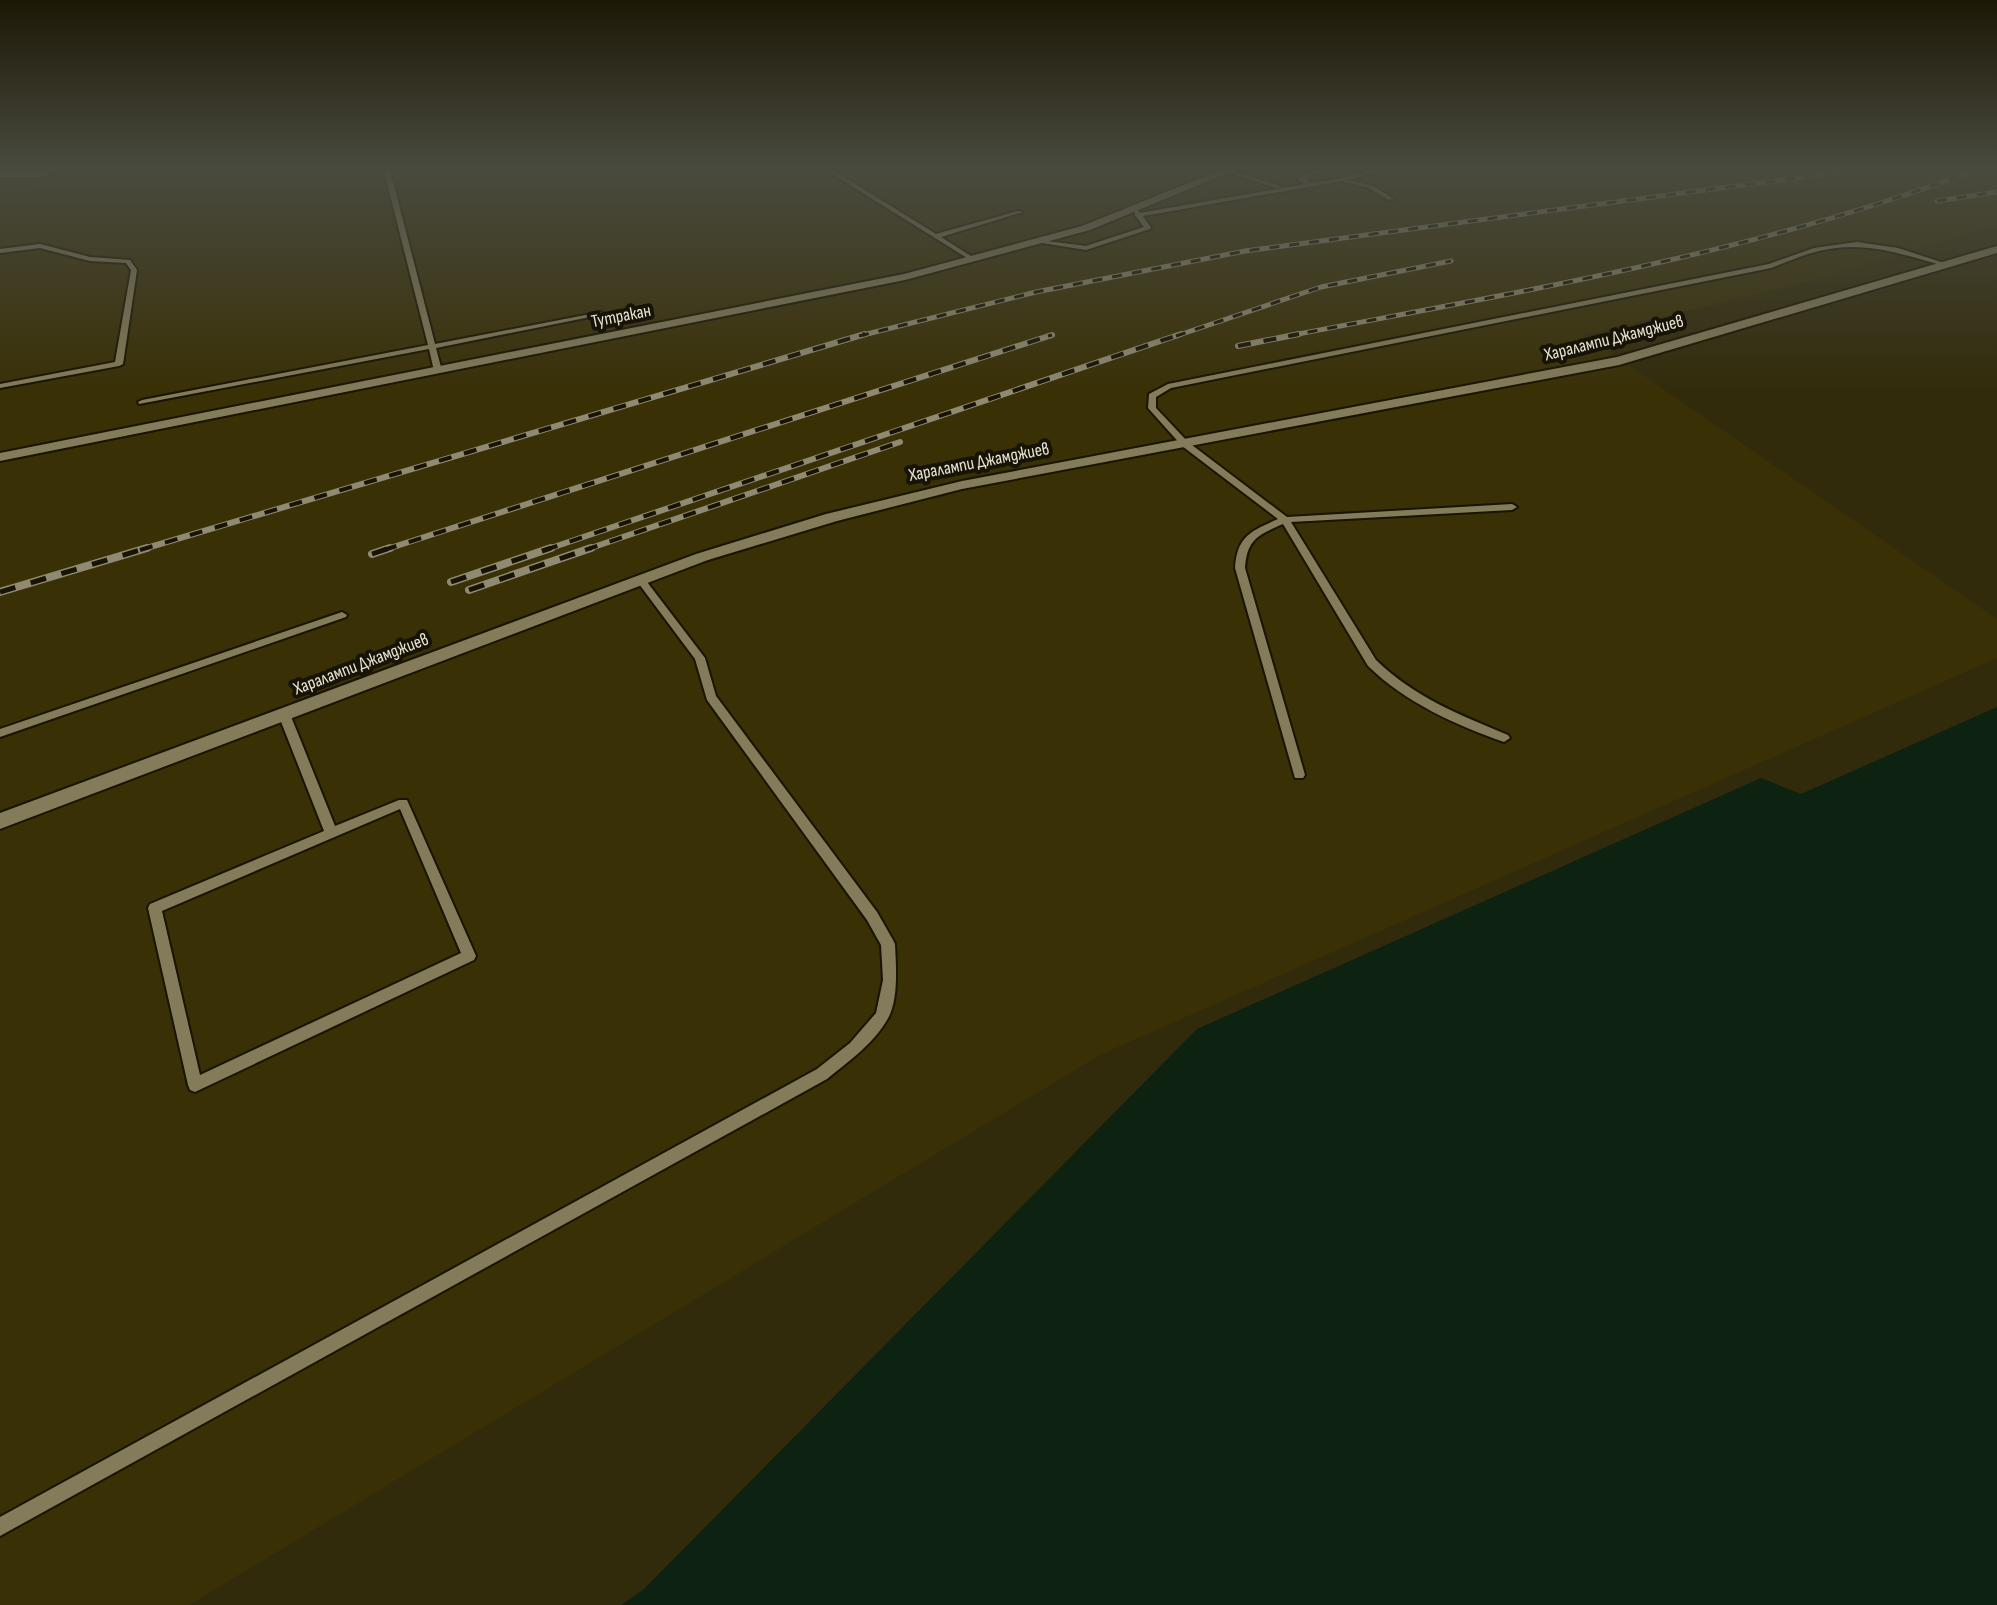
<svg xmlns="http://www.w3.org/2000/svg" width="1997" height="1605" font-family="'Sofia Sans Condensed',sans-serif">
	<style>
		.built { fill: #393006 }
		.water { fill: #0e2211 }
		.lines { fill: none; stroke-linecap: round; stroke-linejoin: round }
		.service-casing { stroke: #191400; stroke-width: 4 }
		.minor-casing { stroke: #191400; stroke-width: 4 }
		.tertiary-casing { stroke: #191400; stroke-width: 4 }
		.service { fill: #837b5a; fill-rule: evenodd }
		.minor { fill: #837b5a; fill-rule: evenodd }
		.tertiary { fill: #837b5a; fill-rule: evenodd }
		.rail-far2-casing { stroke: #8f8a71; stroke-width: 5 }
		.rail-far1-casing { stroke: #8f8a71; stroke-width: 6 }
		.rail-casing { stroke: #8f8a71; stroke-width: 8 }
		.rail-far2 { stroke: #171407; stroke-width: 3; stroke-dasharray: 10; stroke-linecap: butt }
		.rail-far1 { stroke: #171407; stroke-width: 4; stroke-dasharray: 13; stroke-linecap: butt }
		.rail { stroke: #171407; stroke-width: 5; stroke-dasharray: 16; stroke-linecap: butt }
		.labels { text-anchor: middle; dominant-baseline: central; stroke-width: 8; stroke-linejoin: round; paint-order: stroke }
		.far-street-label { font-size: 18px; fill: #e8e4d2; stroke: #171407 }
	</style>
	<rect width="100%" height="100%" fill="#322b0b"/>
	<path class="built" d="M 183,167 L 1997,167 L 1997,225 L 1808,282 L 1585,335 L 1997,619 L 1997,658 L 1100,1055 L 189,1605 L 0,1605 L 0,191 Z"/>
	<path class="water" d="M 1997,707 L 1997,1605 L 621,1605 L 644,1589 L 1197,1029 L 1761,778 L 1801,794 Z"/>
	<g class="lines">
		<g class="service-casing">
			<path id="service" d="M 383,167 L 407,167 L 390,170 L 435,344 L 601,312 L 605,314 L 436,348 L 442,371 L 438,373 L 434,371 L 429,349 L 139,404 L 138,402 L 142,400 L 428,345 Z
				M 821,167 L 828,167 L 936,234 L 1018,211 L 1023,212 L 941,237 L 974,258 L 974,260 L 972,261 Z
				M 1123,167 L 1144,167 L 1135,172 Z
				M 1320,167 L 1328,167 L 1305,179 L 1312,183 L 1340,178 L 1382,167 L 1391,167 L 1349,180 L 1373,186 L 1394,199 L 1389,200 L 1369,188 L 1342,181 L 1143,216 L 1151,228 L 1150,229 L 1086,250 L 1036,242 L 1039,240 L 1086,246 L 1144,227 L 1135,215 L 1134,210 L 1138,210 L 1140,213 L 1305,184 L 1298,180 L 1298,178 Z
				M 1227,170 L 1231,170 L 1282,187 L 1277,188 L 1227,172 Z
				M 1857,242 L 1898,248 L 1947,264 L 1944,266 C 1902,254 1863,240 1819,251 C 1802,255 1787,262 1771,268 L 1171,388 L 1156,397 L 1156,408 L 1188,442 L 1287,517 L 1512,504 L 1517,507 L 1512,510 L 1291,522 L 1376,660 C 1414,697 1460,715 1508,735 L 1510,738 L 1504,742 C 1455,725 1405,702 1368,666 L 1283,524 C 1258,535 1247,539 1245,568 L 1305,775 L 1303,778 L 1295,778 L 1235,568 C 1237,536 1251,531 1278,519 L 1182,446 L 1148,408 L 1149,394 L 1168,384 L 1769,264 L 1814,248 Z
				M 40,244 L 90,257 L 130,260 L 137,270 L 123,364 L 119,366 L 0,388 L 0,384 L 115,362 L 131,270 L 126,263 L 90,261 L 40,248 L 0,253 L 0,249 Z
				M 641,577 L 644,578 L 705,658 L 716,696 L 877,912 L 893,940 L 895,944 C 896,966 899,1001 887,1020 C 873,1044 848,1062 827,1079 L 0,1536 L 0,1517 L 817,1069 L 850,1043 L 876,1013 L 883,980 L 881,945 L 867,920 L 707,700 L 695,659 L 636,580 Z
				M 342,612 L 347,615 L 346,617 L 0,737 L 0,729 Z
				M 284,710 L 290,714 L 335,826 L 399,800 L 407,800 L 476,956 L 474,960 L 195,1092 L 190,1090 L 188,1085 L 148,908 L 150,904 L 324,831 L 278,714 ZM 400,809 L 461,953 L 200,1075 L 162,911 Z"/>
		</g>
		<g class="minor-casing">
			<path id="minor" d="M 48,167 L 60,167 L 44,177 L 0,177 L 0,171 L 42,171 Z
				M 1997,246 L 1997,253 L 1619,365 L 962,489 L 837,521 L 708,560 L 0,829 L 0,813 L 696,554 L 826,514 L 962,481 L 1617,357 Z"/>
		</g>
		<g class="tertiary-casing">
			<path id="tertiary" d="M 1228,167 L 1242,167 L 1090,230 L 905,280 L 0,461 L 0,453 L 904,274 L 1082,226 Z"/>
		</g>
		<use href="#service" class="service"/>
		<use href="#minor" class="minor"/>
		<use href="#tertiary" class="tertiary"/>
		<g class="rail-far2-casing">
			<path id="rail-far2" d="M 1885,172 L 1913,167
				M 1937,201 L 1997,192
				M 859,336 L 1036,292 L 1245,251 L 1880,167
				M 1048,336 L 1052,335
				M 1176,336 L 1321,287 L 1451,261
				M 1288,336 C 1522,291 1760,253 1983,167"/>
		</g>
		<g class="rail-far1-casing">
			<path id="rail-far1" d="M 1238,346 L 1299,334
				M 140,550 L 865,334
				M 384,550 L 1052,335
				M 545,550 L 1181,334
				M 585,550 L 900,442"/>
		</g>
		<g class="rail-casing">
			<path id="rail" d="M 372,554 L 390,548
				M 451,582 L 551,548
				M 469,590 L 591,548
				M 0,592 L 147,548"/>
		</g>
		<use href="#rail-far2" class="rail-far2"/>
		<use href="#rail-far1" class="rail-far1"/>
		<use href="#rail" class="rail"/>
	</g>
	<linearGradient id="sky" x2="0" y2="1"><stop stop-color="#1c1806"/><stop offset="0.43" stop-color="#494a3f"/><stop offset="1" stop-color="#494a3f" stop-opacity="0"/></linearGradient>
	<rect width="1997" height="392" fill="url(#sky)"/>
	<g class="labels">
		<g class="far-street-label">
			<text transform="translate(621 316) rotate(-11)">Тутракан</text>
			<text transform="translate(1614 338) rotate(-14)">Харалампи Джамджиев</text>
			<text transform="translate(979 462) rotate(-11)">Харалампи Джамджиев</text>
			<text transform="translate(361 664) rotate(-21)">Харалампи Джамджиев</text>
		</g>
	</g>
</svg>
